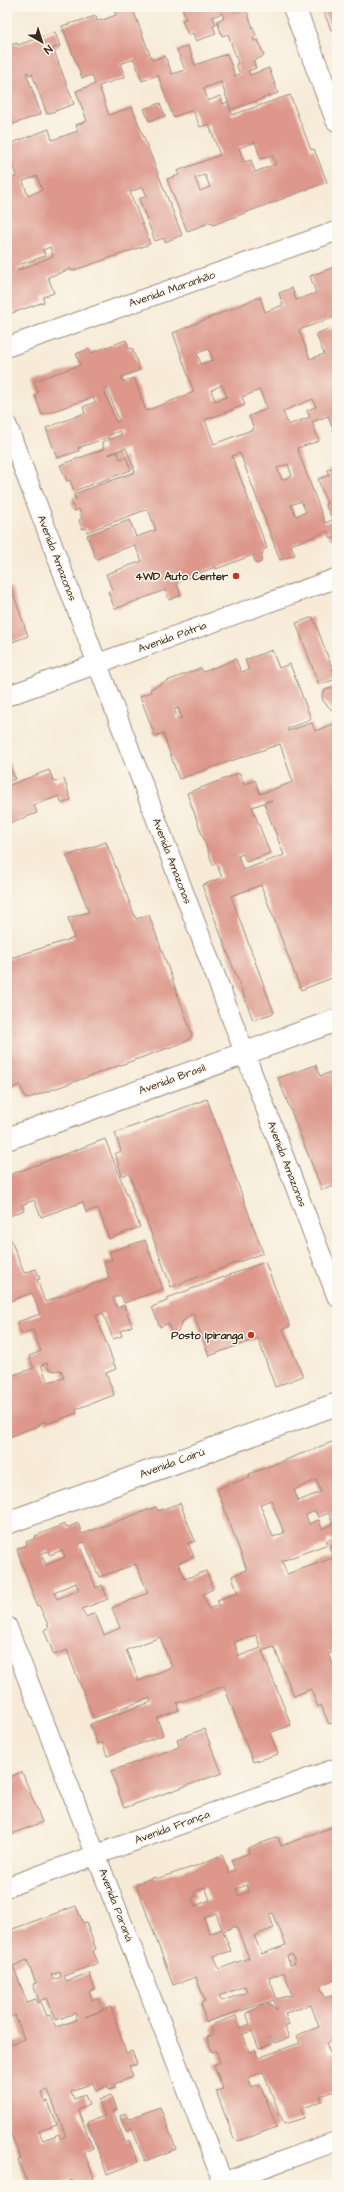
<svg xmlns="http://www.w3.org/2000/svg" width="344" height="2192" font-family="'Architects Daughter',sans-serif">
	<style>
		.building { fill: #dd978b; fill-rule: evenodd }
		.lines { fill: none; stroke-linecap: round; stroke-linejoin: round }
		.minor-casing { stroke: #998a7b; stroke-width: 21 }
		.tertiary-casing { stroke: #998a7b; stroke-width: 24 }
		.secondary-casing { stroke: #998a7b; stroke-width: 24 }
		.minor { stroke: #fff; stroke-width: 19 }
		.tertiary { stroke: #fff; stroke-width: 22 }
		.secondary { stroke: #fff; stroke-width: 22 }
		.poi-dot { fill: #c8321e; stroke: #fbf7ec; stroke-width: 1.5 }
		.labels { text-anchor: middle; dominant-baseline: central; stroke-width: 3; stroke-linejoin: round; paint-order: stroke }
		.street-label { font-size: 11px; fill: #3b2a1e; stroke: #fbf7ec }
		.poi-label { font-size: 11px; font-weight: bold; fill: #3b2a1e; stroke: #fbf7ec; text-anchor: end }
	</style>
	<rect width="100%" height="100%" fill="#fbf7ec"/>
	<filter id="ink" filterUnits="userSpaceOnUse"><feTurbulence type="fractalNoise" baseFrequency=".025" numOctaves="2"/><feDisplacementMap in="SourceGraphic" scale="8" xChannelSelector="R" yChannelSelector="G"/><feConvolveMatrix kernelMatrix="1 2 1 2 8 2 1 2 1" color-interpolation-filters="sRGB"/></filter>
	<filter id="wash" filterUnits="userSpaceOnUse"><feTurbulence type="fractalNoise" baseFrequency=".012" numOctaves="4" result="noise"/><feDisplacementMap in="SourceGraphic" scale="16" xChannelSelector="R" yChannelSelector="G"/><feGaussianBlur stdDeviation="0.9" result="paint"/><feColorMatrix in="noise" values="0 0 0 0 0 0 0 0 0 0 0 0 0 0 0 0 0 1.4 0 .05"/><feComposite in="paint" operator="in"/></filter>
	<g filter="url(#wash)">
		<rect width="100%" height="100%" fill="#f7ebd8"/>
		<g id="blocks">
			<path class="building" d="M 122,7 L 132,7 L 152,60 L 165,56 L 172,74 L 185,70 L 177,50 L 188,46 L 195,65 L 227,54 L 235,76 L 240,74 L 236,64 L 238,63 L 228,34 L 222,36 L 217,21 L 224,18 L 222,13 L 213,17 L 216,25 L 213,26 L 216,34 L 196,41 L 193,33 L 188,35 L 182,20 L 186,19 L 182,7 L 239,7 L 234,9 L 235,13 L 246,9 L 256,36 L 253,38 L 254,41 L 258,40 L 264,56 L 253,61 L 256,68 L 248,71 L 250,75 L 269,68 L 278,93 L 231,110 L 221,82 L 204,88 L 208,101 L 220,96 L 223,104 L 228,102 L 232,115 L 290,95 L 311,150 L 314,149 L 327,182 L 213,225 L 212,222 L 187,231 L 167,179 L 179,175 L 177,171 L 220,155 L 209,124 L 200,127 L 193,110 L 173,117 L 158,75 L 142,81 L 134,59 L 120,64 L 125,77 L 99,86 L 109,115 L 132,107 L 182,235 L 165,242 L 164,238 L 155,241 L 139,199 L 147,196 L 143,187 L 130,192 L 150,244 L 72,271 L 71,269 L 48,277 L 54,293 L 43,297 L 44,302 L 9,314 L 7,308 L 7,180 L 17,176 L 7,153 L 7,145 L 49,129 L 52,140 L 78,131 L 76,125 L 87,121 L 76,91 L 95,84 L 92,75 L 82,78 L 62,26 L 96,16 L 97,21 L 103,20 L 116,15 L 114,10 ZM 255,142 L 261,159 L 272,155 L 276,164 L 255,172 L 251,160 L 244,162 L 239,148 ZM 205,175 L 210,187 L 200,191 L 195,178 ZM 37,176 L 42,190 L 28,196 L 23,181 ZM 50,247 L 53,256 L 18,271 L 17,269 L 23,267 L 22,264 L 45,256 L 43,250 Z
				M 322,7 L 337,7 L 337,37 L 334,29 L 331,30 Z
				M 55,32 L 60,46 L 53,48 L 74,104 L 47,114 L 32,74 L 29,75 L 28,72 L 26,73 L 41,114 L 11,125 L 7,114 L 7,46 L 17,43 L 18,45 Z
				M 160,103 L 165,116 L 149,121 L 144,109 Z
				M 337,266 L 337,316 L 299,330 L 310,359 L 324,354 L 316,334 L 337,326 L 337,440 L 328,416 L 312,422 L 319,441 L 297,448 L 325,523 L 333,520 L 325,504 L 327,504 L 318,479 L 329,475 L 327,470 L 337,466 L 337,537 L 331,539 L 328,531 L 291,545 L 295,555 L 280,560 L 240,453 L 232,456 L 267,548 L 263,550 L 261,562 L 256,564 L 253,555 L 216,569 L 215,567 L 176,582 L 181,595 L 169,600 L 165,590 L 115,609 L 108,592 L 112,590 L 106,574 L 142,561 L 139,554 L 134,545 L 96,559 L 87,535 L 130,520 L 136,537 L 156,530 L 148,509 L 87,532 L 86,528 L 82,529 L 79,520 L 82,518 L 79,509 L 75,511 L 71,501 L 76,499 L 74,494 L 135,472 L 126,448 L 109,454 L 109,455 L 117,452 L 120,459 L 126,457 L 131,470 L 74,491 L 70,480 L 67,481 L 60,465 L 104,449 L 102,442 L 121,435 L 120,431 L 109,435 L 109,437 L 78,448 L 79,451 L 57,458 L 46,428 L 85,413 L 83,407 L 95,402 L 93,397 L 42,415 L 35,395 L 38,393 L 34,381 L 80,365 L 76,354 L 89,349 L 91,353 L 126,340 L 129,349 L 132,348 L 140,370 L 121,377 L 123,382 L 134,378 L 146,411 L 194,392 L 173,333 L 260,297 L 265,312 L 283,305 L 279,293 L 292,288 L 296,300 L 316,293 L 310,276 ZM 209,349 L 213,360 L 201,364 L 197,353 ZM 222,385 L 227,397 L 215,401 L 211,390 ZM 107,388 L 119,421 L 116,422 L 104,389 ZM 260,390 L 267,409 L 249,416 L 254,429 L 214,444 L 205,420 L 245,405 L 242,397 ZM 313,399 L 316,407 L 307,410 L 310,417 L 288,425 L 283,411 ZM 288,464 L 292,476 L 282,480 L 277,468 ZM 301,501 L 306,512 L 296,516 L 291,505 Z
				M 11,587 L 28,636 L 7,644 L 7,588 Z
				M 313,617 L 336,679 L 319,685 L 296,623 Z
				M 272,650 L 279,668 L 290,664 L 311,719 L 287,729 L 288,731 L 312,723 L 315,731 L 333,724 L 337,728 L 337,976 L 301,990 L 261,885 L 231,896 L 274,1013 L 253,1020 L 202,885 L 222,878 L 217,864 L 213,865 L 187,793 L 240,773 L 244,785 L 255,780 L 260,794 L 293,782 L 280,744 L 179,779 L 163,733 L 155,736 L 140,696 L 151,692 L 150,689 L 167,681 L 201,668 L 203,672 L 236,659 L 241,672 L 249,670 L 245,660 ZM 178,708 L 182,718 L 178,719 L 174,709 ZM 272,800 L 264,803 L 284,855 L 243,870 L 238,856 L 243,854 L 246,862 L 270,853 L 252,807 Z
				M 337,686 L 337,715 L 323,701 L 322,695 L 325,690 Z
				M 7,757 L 15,779 L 7,782 Z
				M 49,770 L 54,782 L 64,779 L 71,800 L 62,804 L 59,796 L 34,805 L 37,813 L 7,824 L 7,786 Z
				M 106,842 L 136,919 L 149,915 L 192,1034 L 190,1039 L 185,1042 L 26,1099 L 20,1085 L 7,1090 L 7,959 L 74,938 L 68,918 L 89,912 L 67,856 Z
				M 316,1065 L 320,1076 L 337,1070 L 337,1185 L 322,1190 L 278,1078 Z
				M 207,1099 L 263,1253 L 171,1287 L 129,1173 L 122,1176 L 115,1154 L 121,1151 L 115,1133 Z
				M 105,1139 L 140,1227 L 109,1239 L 98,1208 L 86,1212 L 83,1202 L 41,1217 L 34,1200 L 22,1205 L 24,1210 L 7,1217 L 7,1176 Z
				M 7,1230 L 24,1273 L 36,1269 L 40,1279 L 37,1280 L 45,1302 L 109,1278 L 104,1262 L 112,1260 L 109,1252 L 145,1240 L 163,1289 L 124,1303 L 121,1295 L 113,1298 L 117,1308 L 124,1305 L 132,1326 L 120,1331 L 122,1336 L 113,1339 L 103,1313 L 96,1316 L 116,1369 L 106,1373 L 114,1395 L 76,1409 L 77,1413 L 46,1424 L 45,1421 L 39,1424 L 40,1425 L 9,1437 L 7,1434 L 7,1377 L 34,1368 L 29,1356 L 41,1351 L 33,1330 L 21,1334 L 17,1322 L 40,1314 L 32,1293 L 7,1302 ZM 47,1363 L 49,1369 L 55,1371 L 61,1370 L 64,1378 L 48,1382 L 41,1365 Z
				M 265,1262 L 290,1326 L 283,1329 L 303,1376 L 275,1387 L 258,1338 L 209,1356 L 193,1313 L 182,1322 L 178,1331 L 172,1334 L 168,1323 L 160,1327 L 152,1307 L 167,1301 L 167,1298 Z
				M 337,1440 L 337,1651 L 328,1654 L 337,1672 L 337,1721 L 329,1724 L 321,1705 L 318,1707 L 311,1689 L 294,1696 L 274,1647 L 262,1651 L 291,1725 L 270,1733 L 278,1754 L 253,1762 L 224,1686 L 177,1703 L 179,1710 L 157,1718 L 163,1735 L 107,1756 L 102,1742 L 97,1744 L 90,1724 L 151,1702 L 150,1698 L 93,1718 L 67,1650 L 54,1655 L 44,1630 L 49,1627 L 39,1605 L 37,1606 L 17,1549 L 27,1545 L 26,1542 L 36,1538 L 35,1536 L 65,1524 L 66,1528 L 78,1523 L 82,1534 L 156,1507 L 158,1511 L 180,1503 L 195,1541 L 188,1543 L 194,1557 L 178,1563 L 185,1579 L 206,1571 L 213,1589 L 203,1594 L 209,1609 L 219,1605 L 217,1600 L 238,1593 L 232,1576 L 247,1570 L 217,1489 L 250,1477 L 249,1474 ZM 316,1480 L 321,1492 L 298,1501 L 294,1490 ZM 271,1500 L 284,1533 L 273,1537 L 260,1504 ZM 315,1511 L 318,1517 L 329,1513 L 333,1524 L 322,1529 L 319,1520 L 309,1524 L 306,1515 ZM 331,1539 L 334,1545 L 329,1547 L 333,1558 L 287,1574 L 282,1561 L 328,1544 L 326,1541 ZM 85,1542 L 99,1577 L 136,1564 L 148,1593 L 112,1608 L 120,1628 L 104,1635 L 95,1613 L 86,1617 L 82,1609 L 108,1599 L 102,1585 L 96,1588 L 79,1544 ZM 62,1550 L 65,1557 L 46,1565 L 41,1554 L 48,1551 L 50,1555 ZM 76,1583 L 79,1590 L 57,1599 L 54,1592 ZM 256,1635 L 261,1648 L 239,1656 L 234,1642 ZM 160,1637 L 172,1667 L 139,1681 L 126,1650 Z
				M 204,1729 L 222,1773 L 124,1808 L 111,1771 L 179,1747 L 177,1739 Z
				M 22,1772 L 42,1822 L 7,1836 L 7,1778 Z
				M 337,1825 L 337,1979 L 320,1985 L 325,1998 L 337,1993 L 337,2090 L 320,2096 L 322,2101 L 301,2109 L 304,2118 L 284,2124 L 263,2072 L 248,2078 L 252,2087 L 260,2084 L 277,2127 L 238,2141 L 234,2139 L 216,2091 L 223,2089 L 214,2065 L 220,2062 L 216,2051 L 212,2052 L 207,2037 L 213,2035 L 211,2030 L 214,2024 L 236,2016 L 240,2028 L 250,2024 L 246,2013 L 269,2003 L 277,2010 L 274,2000 L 206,2022 L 201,2003 L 205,2001 L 196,1977 L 173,1985 L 136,1884 L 155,1877 L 156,1879 L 196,1866 L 222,1855 L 229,1873 L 235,1870 L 231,1860 L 249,1853 L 248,1848 L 278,1837 L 281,1846 ZM 247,1885 L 249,1892 L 238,1896 L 236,1889 ZM 205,1887 L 210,1900 L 195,1906 L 192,1898 L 196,1896 L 194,1892 ZM 216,1913 L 222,1929 L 210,1934 L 204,1918 ZM 273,1913 L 286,1945 L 262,1954 L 254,1936 L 274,1928 L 269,1914 ZM 236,1926 L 249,1958 L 219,1969 L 214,1956 L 231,1951 L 223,1931 ZM 292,1954 L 295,1963 L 290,1965 L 287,1956 ZM 284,1972 L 292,1995 L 277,1999 L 269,1978 ZM 245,1986 L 247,1992 L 222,2001 L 219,1996 ZM 311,2005 L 319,2027 L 297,2035 L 300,2043 L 258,2058 L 255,2050 L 249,2052 L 243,2034 L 252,2031 L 259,2049 L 272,2044 L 269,2037 L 271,2037 L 274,2043 L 289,2038 L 285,2027 L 289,2025 L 285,2013 ZM 332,2040 L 336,2051 L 330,2053 L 326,2043 Z
				M 76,1906 L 83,1923 L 86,1922 L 96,1949 L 93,1951 L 98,1963 L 64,1976 L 66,1981 L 89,1973 L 95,1989 L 89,1992 L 92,2000 L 98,1998 L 103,2010 L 85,2017 L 111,2007 L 126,2053 L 132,2051 L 137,2064 L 129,2066 L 133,2077 L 114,2084 L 115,2088 L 109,2090 L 108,2086 L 96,2091 L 93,2083 L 71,2091 L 74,2099 L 85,2095 L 89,2105 L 78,2110 L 93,2148 L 84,2152 L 94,2178 L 77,2185 L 74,2185 L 72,2180 L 60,2185 L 59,2183 L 55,2185 L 28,2185 L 18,2160 L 21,2159 L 7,2124 L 7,2035 L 11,2044 L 24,2039 L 15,2015 L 7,2019 L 7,1931 ZM 27,1960 L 36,1983 L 33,1984 L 39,2001 L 47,1998 L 56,2020 L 75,2013 L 77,2020 L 56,2027 L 50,2015 L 47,2016 L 41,2002 L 38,2003 L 36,1999 L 27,2002 L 13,1966 ZM 60,1972 L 61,1977 L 53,1980 L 51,1975 ZM 48,2090 L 66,2136 L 60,2139 L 59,2134 L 43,2140 L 39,2131 L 57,2125 L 48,2101 L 45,2102 L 42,2092 Z
				M 111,2095 L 117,2109 L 113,2111 L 125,2142 L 129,2140 L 138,2162 L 107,2174 L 87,2122 L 105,2116 L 99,2100 Z
				M 160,2107 L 176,2149 L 145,2161 L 132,2129 L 126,2132 L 120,2116 L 126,2113 L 128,2119 Z"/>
		</g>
	</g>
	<g filter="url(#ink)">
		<use href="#blocks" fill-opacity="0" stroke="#998a7b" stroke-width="1"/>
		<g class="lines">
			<g class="minor-casing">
				<path id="minor" d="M 7,347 L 337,231
					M 7,425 L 337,1297
					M 7,696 L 337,578
					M 7,1626 L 224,2185
					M 7,1887 L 337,1768
					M 216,2185 L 337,2141"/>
			</g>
			<g class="tertiary-casing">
				<path id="tertiary" d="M 294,7 L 337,120"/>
			</g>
			<g class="secondary-casing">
				<path id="secondary" d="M 7,1139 L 337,1020
					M 7,1523 L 337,1404"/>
			</g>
			<use href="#minor" class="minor"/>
			<use href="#tertiary" class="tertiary"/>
			<use href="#secondary" class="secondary"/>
		</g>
	</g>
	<g class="poi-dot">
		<circle cx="236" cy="576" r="4"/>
		<circle cx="251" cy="1335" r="4"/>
	</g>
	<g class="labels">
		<g class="street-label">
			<text transform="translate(172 289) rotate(-19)">Avenida Maranhão</text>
			<text transform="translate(57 558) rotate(69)">Avenida Amazonas</text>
			<text transform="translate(172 637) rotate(-20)">Avenida Pátria</text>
			<text transform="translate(172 861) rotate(69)">Avenida Amazonas</text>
			<text transform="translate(172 1079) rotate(-20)">Avenida Brasil</text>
			<text transform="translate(287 1164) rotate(69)">Avenida Amazonas</text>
			<text transform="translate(172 1463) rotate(-20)">Avenida Cairú</text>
			<text transform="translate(172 1827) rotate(-20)">Avenida França</text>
			<text transform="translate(116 1905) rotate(69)">Avenida Paraná</text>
		</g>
		<g class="poi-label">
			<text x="228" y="576">4WD Auto Center</text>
			<text x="243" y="1335">Posto Ipiranga</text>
		</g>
	</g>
	<rect width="344" height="2192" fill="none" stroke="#fbf7ec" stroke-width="24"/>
	<g transform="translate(42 42) rotate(141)" stroke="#fbf7ec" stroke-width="3" paint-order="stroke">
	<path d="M0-3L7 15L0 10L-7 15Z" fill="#3b2a1e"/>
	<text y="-6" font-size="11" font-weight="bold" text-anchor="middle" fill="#3b2a1e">N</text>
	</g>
</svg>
